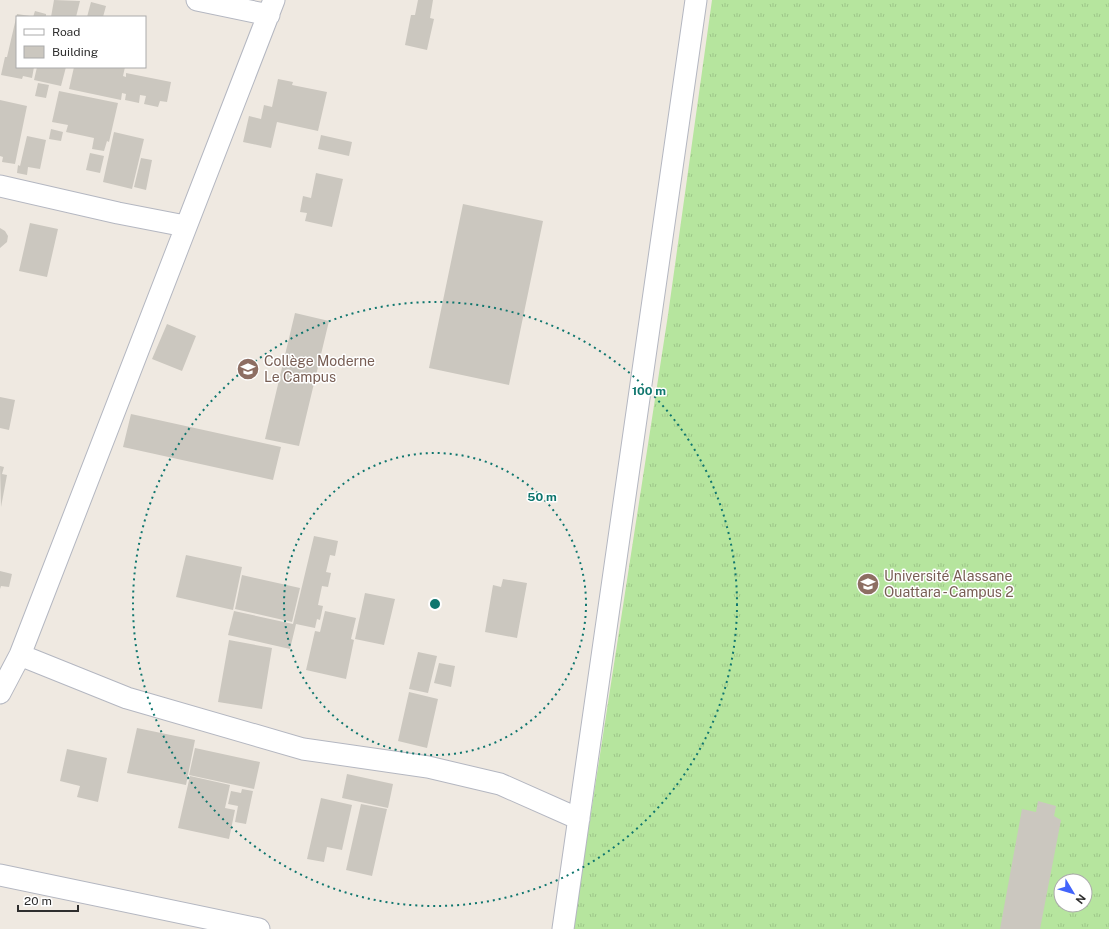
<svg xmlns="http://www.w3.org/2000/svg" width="1109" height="929" font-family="'Public Sans',sans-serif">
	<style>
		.grass { fill: url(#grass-tufts); fill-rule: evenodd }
		.building { fill: #cbc7bf }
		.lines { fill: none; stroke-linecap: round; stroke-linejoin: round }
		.minor-casing { stroke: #b4b7c1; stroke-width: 23 }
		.minor { stroke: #fff; stroke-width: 21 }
		.ring { fill: none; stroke: #0f766e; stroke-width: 2; stroke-dasharray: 2 4 }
		.labels { text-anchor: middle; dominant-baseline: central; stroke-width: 3; stroke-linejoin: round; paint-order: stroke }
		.education-label { font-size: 14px; fill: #785e54; stroke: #fff; text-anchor: start }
		.centre { fill: #0f766e; stroke: #fff; stroke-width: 2 }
		.ring-label { font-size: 12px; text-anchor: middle; font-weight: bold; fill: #0f766e; stroke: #fff; stroke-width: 3; stroke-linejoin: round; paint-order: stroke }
	</style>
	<defs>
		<pattern id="grass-tufts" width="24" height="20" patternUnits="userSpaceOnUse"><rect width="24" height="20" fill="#b6e59e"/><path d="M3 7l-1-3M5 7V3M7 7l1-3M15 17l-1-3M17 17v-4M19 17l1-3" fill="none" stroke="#9dc588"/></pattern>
	</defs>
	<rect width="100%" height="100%" fill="#efe9e1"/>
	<path class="grass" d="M 712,0 L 1109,0 L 1109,929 L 573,929 L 668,315 ZM 1061,881 L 1085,881 L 1085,905 L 1061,905 Z"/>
	<path class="building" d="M 54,0 L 80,1 L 76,17 L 51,17 Z
		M 418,0 L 433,0 L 430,18 L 434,19 L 427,50 L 405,45 L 411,15 L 415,15 Z
		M 91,2 L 106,6 L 103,17 L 87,17 Z
		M 35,11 L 46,14 L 46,17 L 33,17 Z
		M 17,14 L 30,16 L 17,17 L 17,67 L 34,67 L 32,78 L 23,76 L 22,79 L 1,75 L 5,57 L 7,57 Z
		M 37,67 L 66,67 L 61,86 L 34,80 Z
		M 74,67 L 125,67 L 123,76 L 126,77 L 126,73 L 171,82 L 167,102 L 160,101 L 158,107 L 144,104 L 146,96 L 140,95 L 139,103 L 125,100 L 126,94 L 122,93 L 121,100 L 69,89 Z
		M 278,79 L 293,82 L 292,85 L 327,92 L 318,131 L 277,122 L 271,148 L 243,142 L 249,116 L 261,119 L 264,105 L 272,107 Z
		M 38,83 L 49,85 L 46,98 L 35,96 Z
		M 59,91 L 118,103 L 109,142 L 107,141 L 104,151 L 92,149 L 94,138 L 66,132 L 68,125 L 52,122 Z
		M 0,100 L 27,106 L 15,164 L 2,162 L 3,157 L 0,156 Z
		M 51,129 L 63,132 L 61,141 L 49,139 Z
		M 114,132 L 144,139 L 132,189 L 103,182 Z
		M 321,135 L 352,142 L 349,156 L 318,149 Z
		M 27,136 L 46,140 L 40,169 L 28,167 L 27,175 L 17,173 L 18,165 L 20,166 Z
		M 90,153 L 104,156 L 100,173 L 86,170 Z
		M 141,158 L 152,160 L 146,190 L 134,187 Z
		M 316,173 L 343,179 L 332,227 L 305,221 L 307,213 L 300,212 L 303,196 L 311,198 Z
		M 463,204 L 543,221 L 509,385 L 429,368 Z
		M 30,223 L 58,229 L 47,277 L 19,271 Z
		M 0,228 L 5,231 L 8,236 L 7,242 L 0,248 Z
		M 295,313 L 329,321 L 299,446 L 265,439 Z
		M 167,324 L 196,336 L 182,371 L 152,359 Z
		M 0,397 L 15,400 L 9,430 L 0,428 Z
		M 131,414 L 281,447 L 273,480 L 123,447 Z
		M 0,466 L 4,467 L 2,474 L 7,475 L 1,507 Z
		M 314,536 L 338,541 L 335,556 L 330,555 L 326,572 L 331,573 L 328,587 L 322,586 L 318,605 L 323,606 L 320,620 L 317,619 L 315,628 L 296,624 L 290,649 L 228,635 L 234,611 L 293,624 Z
		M 186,555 L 242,567 L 233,610 L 176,597 Z
		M 0,571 L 12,574 L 9,587 L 1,586 L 0,589 Z
		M 242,575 L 300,588 L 292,622 L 235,609 Z
		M 503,579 L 527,583 L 517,638 L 485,632 L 493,585 L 501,587 Z
		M 365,593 L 395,599 L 384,645 L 355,639 Z
		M 325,611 L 356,618 L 351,639 L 354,640 L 346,679 L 306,670 L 315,631 L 320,632 Z
		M 229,640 L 272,648 L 262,709 L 218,702 Z
		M 418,652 L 437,656 L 428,693 L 409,689 Z
		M 439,663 L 455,666 L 451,687 L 434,683 Z
		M 409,692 L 438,699 L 427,748 L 398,741 Z
		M 137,728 L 195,740 L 186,785 L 127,773 Z
		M 195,748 L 260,762 L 254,789 L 189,775 Z
		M 67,749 L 107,758 L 98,802 L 77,797 L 80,786 L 60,781 Z
		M 347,774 L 393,784 L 388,808 L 342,798 Z
		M 190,776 L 230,785 L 225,808 L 235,810 L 229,839 L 178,828 Z
		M 242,789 L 253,791 L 246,824 L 235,822 L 238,806 L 228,804 L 231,791 L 241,793 Z
		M 321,798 L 352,805 L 342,850 L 327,847 L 324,862 L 307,859 Z
		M 1038,801 L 1056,806 L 1054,816 L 1061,820 L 1040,929 L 1000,929 L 1022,809 L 1036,812 Z
		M 361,804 L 387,809 L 372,876 L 346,870 Z"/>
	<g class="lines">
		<g class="minor-casing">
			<path id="minor" d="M 197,0 L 269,15
				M 0,186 L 118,213 L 185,226
				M 20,655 L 127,698 L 303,749 L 428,767 L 500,784 L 579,819
				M 0,693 L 20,655 L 274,0
				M 0,875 L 259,929
				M 563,929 L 696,0"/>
		</g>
		<use href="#minor" class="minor"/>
	</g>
	<g class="ring">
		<circle cx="435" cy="604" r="151"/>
		<circle cx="435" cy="604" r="302"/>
	</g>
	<defs>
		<g id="school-disc" transform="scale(1.15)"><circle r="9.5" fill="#8d6e63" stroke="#fff"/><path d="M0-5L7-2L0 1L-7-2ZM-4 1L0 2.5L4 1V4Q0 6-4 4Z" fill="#fff"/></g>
		<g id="university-disc" transform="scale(1.15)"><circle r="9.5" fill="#8d6e63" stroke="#fff"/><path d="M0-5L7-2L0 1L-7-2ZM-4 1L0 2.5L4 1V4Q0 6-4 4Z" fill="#fff"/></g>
	</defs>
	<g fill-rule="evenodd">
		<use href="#school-disc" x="248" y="369"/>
		<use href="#university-disc" x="868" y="584"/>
	</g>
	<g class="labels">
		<g class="education-label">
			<text x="264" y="361">Collège Moderne<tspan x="264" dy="16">Le Campus</tspan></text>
			<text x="884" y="576">Université Alassane<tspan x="884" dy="16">Ouattara - Campus 2</tspan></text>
		</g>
	</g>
	<circle cx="435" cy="604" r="6" class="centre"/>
	<g class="ring-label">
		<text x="649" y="395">100 m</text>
		<text x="542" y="501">50 m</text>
	</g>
	<rect x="16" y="16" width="130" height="52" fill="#ffffff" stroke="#ababab"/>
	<rect x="24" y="29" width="20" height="6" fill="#ffffff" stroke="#ababab"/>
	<text x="52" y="36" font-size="12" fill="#2e2e2e">Road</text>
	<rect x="24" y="46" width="20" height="12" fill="#cbc7bf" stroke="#ababab"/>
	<text x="52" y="56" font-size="12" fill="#2e2e2e">Building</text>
	<g transform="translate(1073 893) rotate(128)"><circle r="19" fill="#ffffff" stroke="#ababab"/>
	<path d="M0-3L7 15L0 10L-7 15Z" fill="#4264fb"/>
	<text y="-6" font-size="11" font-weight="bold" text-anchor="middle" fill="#2e2e2e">N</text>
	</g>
	<path d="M18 905v6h60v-6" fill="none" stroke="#2e2e2e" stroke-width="2"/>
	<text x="24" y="905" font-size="12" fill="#2e2e2e" stroke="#ffffff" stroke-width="3" paint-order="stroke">20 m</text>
</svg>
